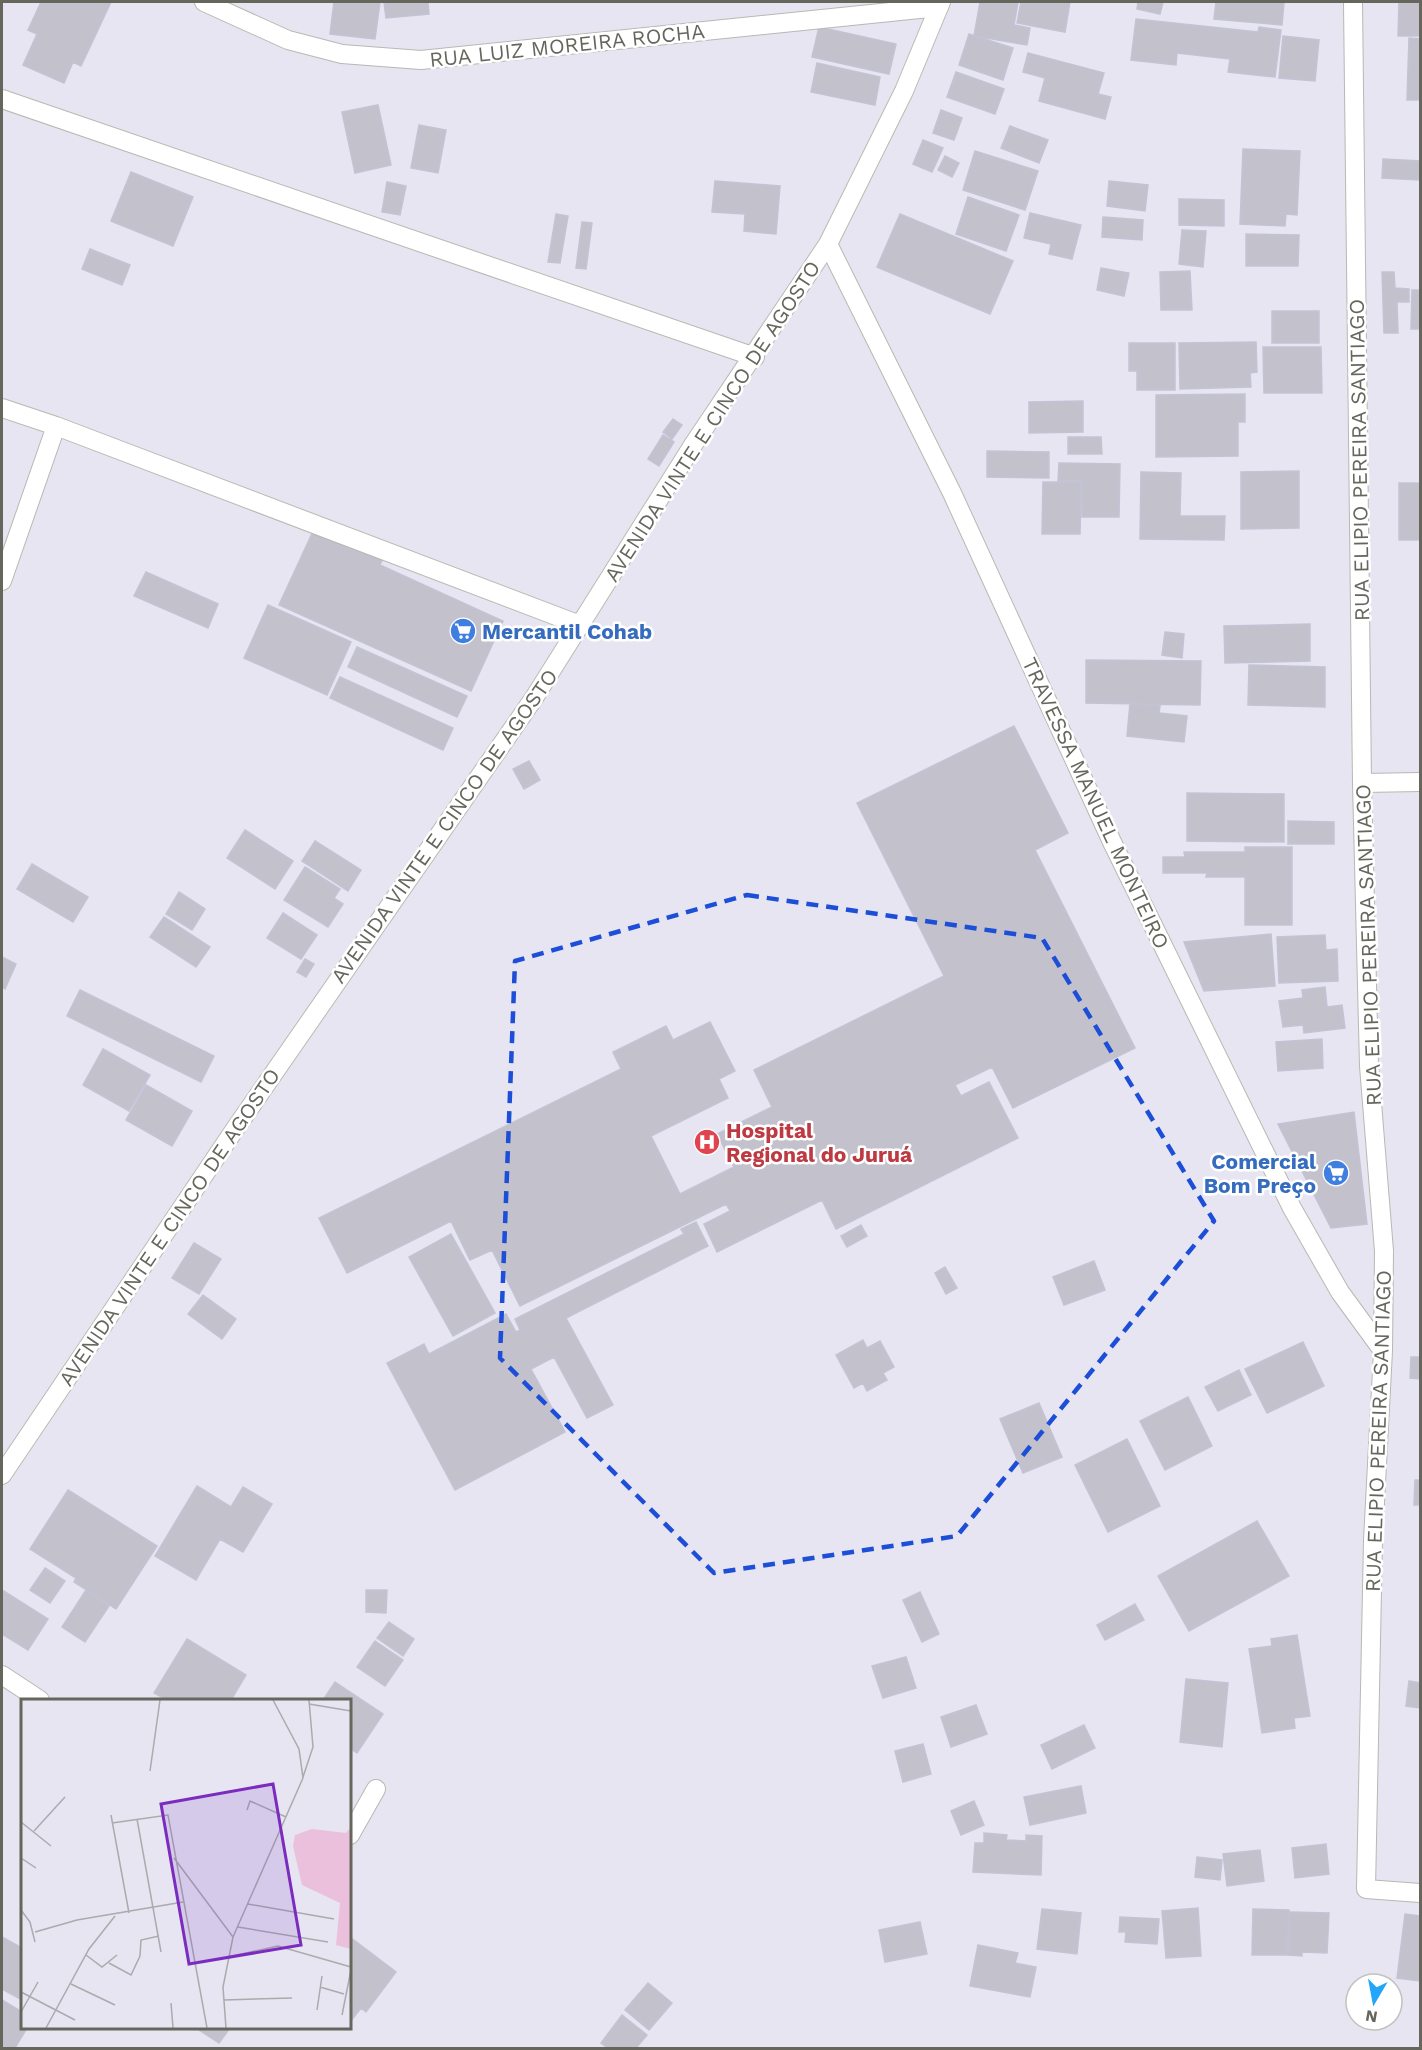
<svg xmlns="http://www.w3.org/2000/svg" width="1422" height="2050" font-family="'Work Sans',sans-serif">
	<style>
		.building { fill: #c2c1cc; stroke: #c3c3d6; stroke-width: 1.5 }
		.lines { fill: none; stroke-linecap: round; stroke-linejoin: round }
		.street-casing { stroke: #b9b8b1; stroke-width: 20 }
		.secondary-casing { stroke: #bbbbb1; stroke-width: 20 }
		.street { stroke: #fff; stroke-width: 18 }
		.secondary { stroke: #fff; stroke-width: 18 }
		.marked { fill: none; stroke: #1d4ed8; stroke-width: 4.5; stroke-dasharray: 12 8; stroke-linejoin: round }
		.labels { text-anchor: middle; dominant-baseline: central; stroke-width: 5; stroke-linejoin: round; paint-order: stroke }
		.street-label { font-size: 21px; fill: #67665d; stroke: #fff }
		.shop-label { font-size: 21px; font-weight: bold; fill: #366cbe; stroke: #fff; text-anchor: start }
		.health-label { font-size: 21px; font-weight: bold; fill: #be3a42; stroke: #fff; text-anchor: start }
		.inset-road { fill: none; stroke: #abaaad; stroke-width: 1.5 }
		.view { fill: #7b2cbf; fill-opacity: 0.15; stroke: #7b2cbf; stroke-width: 3 }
		.inset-edge { fill: none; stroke: #67665d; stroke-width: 3 }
	</style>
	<rect width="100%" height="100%" fill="#e6e5f1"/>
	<path class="building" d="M 41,2 L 111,2 L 81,66 L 73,62 L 64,83 L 23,65 L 37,34 L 28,30 Z
		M 334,2 L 380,2 L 375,39 L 330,34 Z
		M 384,2 L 428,2 L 429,14 L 386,18 Z
		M 980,2 L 1018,2 L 1014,25 L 1030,28 L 1027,45 L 974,36 Z
		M 1021,2 L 1070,2 L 1065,32 L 1017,23 Z
		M 1138,2 L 1163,2 L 1160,14 L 1137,9 Z
		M 1216,2 L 1284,2 L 1282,25 L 1214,19 Z
		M 1399,2 L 1420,3 L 1420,36 L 1398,36 Z
		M 1136,19 L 1258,32 L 1259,27 L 1281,30 L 1275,77 L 1228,72 L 1230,59 L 1177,53 L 1176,65 L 1131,60 Z
		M 819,27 L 896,44 L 889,74 L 812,57 Z
		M 969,34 L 1013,48 L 1003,80 L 959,65 Z
		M 1283,36 L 1319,40 L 1315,81 L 1279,78 Z
		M 1409,38 L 1420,39 L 1420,100 L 1407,100 Z
		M 1028,53 L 1104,73 L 1098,94 L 1111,97 L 1105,119 L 1039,101 L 1045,78 L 1023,72 Z
		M 817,63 L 880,77 L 875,105 L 811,92 Z
		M 956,72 L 1004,89 L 995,114 L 947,97 Z
		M 378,105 L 391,165 L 355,173 L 342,112 Z
		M 941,110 L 962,118 L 954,140 L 933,133 Z
		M 419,125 L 446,130 L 438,173 L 411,168 Z
		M 1010,126 L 1048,140 L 1039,163 L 1001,148 Z
		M 923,140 L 943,148 L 932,172 L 913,164 Z
		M 1243,149 L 1300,151 L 1297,215 L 1286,214 L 1285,226 L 1240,224 Z
		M 975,151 L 1038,171 L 1025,210 L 963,190 Z
		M 945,156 L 959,163 L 952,177 L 938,170 Z
		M 1383,159 L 1420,161 L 1420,180 L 1382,178 Z
		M 131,172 L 193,197 L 173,246 L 111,221 Z
		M 715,181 L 780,186 L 776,234 L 744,231 L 745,214 L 712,212 Z
		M 1109,181 L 1148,185 L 1145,211 L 1107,206 Z
		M 387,182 L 406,186 L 400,215 L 382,212 Z
		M 968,197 L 1019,215 L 1006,251 L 956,234 Z
		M 1179,199 L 1224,200 L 1224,226 L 1179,225 Z
		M 1030,213 L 1081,225 L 1072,259 L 1049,254 L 1051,244 L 1024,238 Z
		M 556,214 L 568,216 L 560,263 L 548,262 Z
		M 900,214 L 1013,261 L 990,314 L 877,267 Z
		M 1103,217 L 1143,220 L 1142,240 L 1102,237 Z
		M 582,222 L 592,223 L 586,269 L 576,268 Z
		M 1182,230 L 1206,231 L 1203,267 L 1179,264 Z
		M 1246,234 L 1299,235 L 1298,266 L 1246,266 Z
		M 90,249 L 130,265 L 122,285 L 82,269 Z
		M 1101,268 L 1129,273 L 1124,296 L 1097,290 Z
		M 1190,271 L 1192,310 L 1161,310 L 1160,272 Z
		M 1382,272 L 1394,272 L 1395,288 L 1409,289 L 1409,302 L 1397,302 L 1398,333 L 1384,333 Z
		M 1412,290 L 1420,290 L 1420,329 L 1411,329 Z
		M 1272,311 L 1319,311 L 1319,343 L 1272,343 Z
		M 1256,342 L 1257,372 L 1250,373 L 1251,387 L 1180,389 L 1179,343 Z
		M 1129,343 L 1175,343 L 1175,390 L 1137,390 L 1137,371 L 1129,371 Z
		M 1263,347 L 1321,347 L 1322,393 L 1264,393 Z
		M 1245,394 L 1245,422 L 1238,422 L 1238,456 L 1156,457 L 1156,395 Z
		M 1083,401 L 1083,432 L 1029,433 L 1029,402 Z
		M 673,419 L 682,425 L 672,439 L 663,432 Z
		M 663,435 L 674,442 L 659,466 L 648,459 Z
		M 1068,437 L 1101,437 L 1102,454 L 1068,454 Z
		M 987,451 L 1049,452 L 1049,478 L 987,477 Z
		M 1059,463 L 1120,464 L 1119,517 L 1082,517 L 1082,481 L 1058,481 Z
		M 1299,471 L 1299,528 L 1241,529 L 1241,472 Z
		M 1141,472 L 1181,473 L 1180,516 L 1225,516 L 1224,540 L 1140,539 Z
		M 1043,482 L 1081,482 L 1080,534 L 1042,534 Z
		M 1399,483 L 1420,483 L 1420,540 L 1399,540 Z
		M 316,525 L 384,556 L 380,565 L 503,621 L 471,691 L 279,605 Z
		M 146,572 L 218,604 L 208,628 L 134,596 Z
		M 268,605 L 351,642 L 327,695 L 244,658 Z
		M 1310,624 L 1310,661 L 1225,663 L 1224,626 Z
		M 1165,632 L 1184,634 L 1182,658 L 1162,655 Z
		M 357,647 L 467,696 L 457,717 L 348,667 Z
		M 1086,660 L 1201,661 L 1200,705 L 1086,703 Z
		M 1249,665 L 1325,667 L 1325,707 L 1248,705 Z
		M 340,677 L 453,728 L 443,750 L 330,698 Z
		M 1130,703 L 1160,706 L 1159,713 L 1187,716 L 1184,742 L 1127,736 Z
		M 1014,726 L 1068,833 L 1035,850 L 1135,1048 L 1013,1108 L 992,1067 L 955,1085 L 961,1096 L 989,1082 L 1018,1138 L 836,1229 L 822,1200 L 717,1252 L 704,1224 L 730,1211 L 726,1204 L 520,1306 L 492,1250 L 470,1260 L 451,1221 L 347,1273 L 319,1218 L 621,1069 L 613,1052 L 666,1026 L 673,1040 L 710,1022 L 735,1071 L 719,1079 L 728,1098 L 651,1136 L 680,1194 L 734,1167 L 717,1134 L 772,1107 L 754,1070 L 944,976 L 857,803 Z
		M 529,761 L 540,780 L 524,789 L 513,769 Z
		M 1187,793 L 1284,794 L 1284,842 L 1187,841 Z
		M 1288,821 L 1334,822 L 1334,844 L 1288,844 Z
		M 245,830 L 293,861 L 275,889 L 227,858 Z
		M 315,841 L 361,870 L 348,891 L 302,861 Z
		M 1245,847 L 1292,847 L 1292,925 L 1245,925 L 1245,877 L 1206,877 L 1207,873 L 1163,873 L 1163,857 L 1185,857 L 1184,852 L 1245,852 Z
		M 32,864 L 88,897 L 73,922 L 17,889 Z
		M 305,867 L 340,889 L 334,898 L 343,904 L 328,927 L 284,900 Z
		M 179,892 L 205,909 L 192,930 L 166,914 Z
		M 283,913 L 317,935 L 301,959 L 267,938 Z
		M 164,917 L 210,947 L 196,967 L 150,937 Z
		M 1271,934 L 1275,986 L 1204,991 L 1184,942 Z
		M 1325,935 L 1326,950 L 1337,949 L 1338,981 L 1279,983 L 1277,937 Z
		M 2,957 L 16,964 L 5,989 L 2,987 Z
		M 305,959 L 314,964 L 306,977 L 297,972 Z
		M 1325,987 L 1327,1007 L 1342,1005 L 1345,1028 L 1304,1033 L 1303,1025 L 1283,1027 L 1279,1001 L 1303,998 L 1302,990 Z
		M 80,990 L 214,1056 L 201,1082 L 67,1016 Z
		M 1322,1039 L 1323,1068 L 1278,1071 L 1276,1042 Z
		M 103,1049 L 150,1075 L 129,1111 L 83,1085 Z
		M 146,1085 L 192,1111 L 172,1146 L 126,1120 Z
		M 1354,1112 L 1367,1224 L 1331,1228 L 1278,1124 Z
		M 696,1222 L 708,1246 L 566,1318 L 613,1405 L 587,1418 L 554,1357 L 531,1369 L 565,1432 L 455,1490 L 387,1363 L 424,1344 L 429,1354 L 506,1314 L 516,1332 L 520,1330 L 515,1319 L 684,1234 L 681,1229 Z
		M 861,1225 L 867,1236 L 847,1247 L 841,1236 Z
		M 451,1234 L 495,1313 L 453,1336 L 409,1257 Z
		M 194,1243 L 221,1259 L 199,1294 L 172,1278 Z
		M 1094,1261 L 1105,1290 L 1064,1305 L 1053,1277 Z
		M 945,1267 L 957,1288 L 946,1294 L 935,1273 Z
		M 203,1295 L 236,1319 L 222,1339 L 188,1314 Z
		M 863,1340 L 867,1348 L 880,1341 L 894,1367 L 883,1373 L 887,1380 L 867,1391 L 863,1383 L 854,1388 L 836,1355 Z
		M 1303,1342 L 1324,1386 L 1267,1413 L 1245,1369 Z
		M 1411,1357 L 1420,1357 L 1420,1379 L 1410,1378 Z
		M 1239,1370 L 1251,1395 L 1218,1411 L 1205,1387 Z
		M 1188,1397 L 1212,1446 L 1165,1470 L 1140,1421 Z
		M 1039,1403 L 1062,1457 L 1023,1473 L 1000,1419 Z
		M 1127,1439 L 1160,1506 L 1108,1532 L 1075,1465 Z
		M 1415,1480 L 1420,1480 L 1420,1505 L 1414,1505 Z
		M 197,1486 L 231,1507 L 243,1487 L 272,1504 L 243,1552 L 220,1539 L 196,1580 L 155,1556 Z
		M 68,1490 L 157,1546 L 116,1609 L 74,1582 L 76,1578 L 30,1549 Z
		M 1257,1521 L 1289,1576 L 1189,1631 L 1158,1576 Z
		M 45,1568 L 65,1581 L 50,1603 L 30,1590 Z
		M 2,1590 L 48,1619 L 28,1650 L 2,1634 Z
		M 86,1590 L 109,1606 L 85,1642 L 62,1627 Z
		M 366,1590 L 387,1590 L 386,1613 L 366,1612 Z
		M 920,1592 L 939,1634 L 922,1642 L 903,1600 Z
		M 1135,1604 L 1144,1620 L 1105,1640 L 1097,1625 Z
		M 389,1622 L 414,1639 L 403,1656 L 377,1638 Z
		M 1297,1635 L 1310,1716 L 1294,1718 L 1295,1728 L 1262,1733 L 1249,1649 L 1272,1646 L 1271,1639 Z
		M 187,1639 L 246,1675 L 231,1700 L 167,1700 L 154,1693 Z
		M 375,1641 L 403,1660 L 385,1686 L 357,1667 Z
		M 906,1657 L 916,1688 L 883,1698 L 872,1666 Z
		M 1186,1679 L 1228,1683 L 1222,1747 L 1180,1742 Z
		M 1409,1681 L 1420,1683 L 1420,1708 L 1406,1706 Z
		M 335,1682 L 383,1714 L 357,1753 L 350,1748 L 350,1700 L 323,1700 Z
		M 976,1705 L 987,1734 L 951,1747 L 941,1717 Z
		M 1084,1725 L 1095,1748 L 1052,1769 L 1041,1745 Z
		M 923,1744 L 931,1774 L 903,1782 L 895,1751 Z
		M 1081,1786 L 1086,1813 L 1030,1825 L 1024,1797 Z
		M 974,1801 L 984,1825 L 961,1835 L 951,1811 Z
		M 984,1833 L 1007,1835 L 1006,1840 L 1026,1841 L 1026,1835 L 1042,1836 L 1041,1875 L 973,1872 L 975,1843 L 984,1843 Z
		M 1326,1844 L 1329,1874 L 1295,1878 L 1292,1848 Z
		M 1260,1850 L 1264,1881 L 1227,1886 L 1223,1854 Z
		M 1197,1857 L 1222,1860 L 1220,1880 L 1195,1877 Z
		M 1198,1908 L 1201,1956 L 1166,1958 L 1162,1911 Z
		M 1042,1909 L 1081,1913 L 1077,1954 L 1037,1949 Z
		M 1253,1909 L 1289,1910 L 1287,1955 L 1252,1955 Z
		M 1290,1912 L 1329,1913 L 1327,1953 L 1302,1952 L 1302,1956 L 1288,1955 Z
		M 1405,1914 L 1420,1916 L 1420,1981 L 1397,1978 Z
		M 1120,1917 L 1159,1919 L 1157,1944 L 1125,1942 L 1126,1932 L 1119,1932 Z
		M 920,1922 L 927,1954 L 885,1962 L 879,1930 Z
		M 2,1937 L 22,1948 L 22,2000 L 2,1989 Z
		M 350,1937 L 396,1972 L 366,2012 L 361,2008 L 350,2022 Z
		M 978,1945 L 1018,1953 L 1015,1963 L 1036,1967 L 1030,1997 L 970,1986 Z
		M 648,1983 L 672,2003 L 649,2030 L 625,2010 Z
		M 2,2000 L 22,2012 L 22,2028 L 27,2028 L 15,2048 L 2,2048 Z
		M 622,2015 L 647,2035 L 636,2048 L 608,2048 L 601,2043 Z
		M 196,2028 L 230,2028 L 219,2043 Z"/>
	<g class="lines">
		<g class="street-casing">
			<path id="street" d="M 204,2 L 288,40 L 342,54 L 421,60 L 939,7
				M 1353,2 L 1362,783 L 1369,1066 L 1384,1251 L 1383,1351 L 1373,1540 L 1366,1889 L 1420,1893
				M 2,99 L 755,357
				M 828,244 L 952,493 L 1112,842 L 1292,1208 L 1340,1292 L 1383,1351
				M 2,408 L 56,426 L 580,625
				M 2,581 L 56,426
				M 1362,783 L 1420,782
				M 2,1675 L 40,1700
				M 350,1835 L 376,1789"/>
		</g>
		<g class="secondary-casing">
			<path id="secondary" d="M 2,1475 L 235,1129 L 534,698 L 693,445 L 828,244 L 904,91 L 941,2"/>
		</g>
		<use href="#street" class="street"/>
		<use href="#secondary" class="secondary"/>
	</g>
	<path class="marked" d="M 747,895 L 1042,938 L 1214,1221 L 957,1536 L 714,1573 L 500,1358 L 515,961 Z"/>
	<defs>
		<g id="supermarket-disc" transform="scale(1.35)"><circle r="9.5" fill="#3f7fe0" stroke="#fff"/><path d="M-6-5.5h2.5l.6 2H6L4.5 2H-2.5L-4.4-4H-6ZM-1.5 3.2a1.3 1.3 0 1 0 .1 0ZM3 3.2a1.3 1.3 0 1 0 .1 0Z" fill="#fff"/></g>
		<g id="hospital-disc" transform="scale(1.35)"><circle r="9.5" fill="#e0444e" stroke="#fff"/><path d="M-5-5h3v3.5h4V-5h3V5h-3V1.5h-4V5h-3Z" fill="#fff"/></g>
	</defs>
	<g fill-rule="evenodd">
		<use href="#supermarket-disc" x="463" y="631"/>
		<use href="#hospital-disc" x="707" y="1142"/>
		<use href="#supermarket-disc" x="1336" y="1173"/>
	</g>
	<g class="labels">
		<g class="street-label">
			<text transform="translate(567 45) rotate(-6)">RUA LUIZ MOREIRA ROCHA</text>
			<text transform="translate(712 421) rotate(-57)">AVENIDA VINTE E CINCO DE AGOSTO</text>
			<text transform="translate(1359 460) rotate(-91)">RUA ELIPIO PEREIRA SANTIAGO</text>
			<text transform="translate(1096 803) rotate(65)">TRAVESSA MANUEL MONTEIRO</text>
			<text transform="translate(444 826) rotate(-55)">AVENIDA VINTE E CINCO DE AGOSTO</text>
			<text transform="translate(1368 945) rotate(-92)">RUA ELIPIO PEREIRA SANTIAGO</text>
			<text transform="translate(169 1227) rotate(-56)">AVENIDA VINTE E CINCO DE AGOSTO</text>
			<text transform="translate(1378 1431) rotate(-88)">RUA ELIPIO PEREIRA SANTIAGO</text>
		</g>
		<g class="shop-label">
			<text x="482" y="631">Mercantil Cohab</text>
			<text x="1316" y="1161" text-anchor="end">Comercial<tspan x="1316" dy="24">Bom Preço</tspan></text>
		</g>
		<g class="health-label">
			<text x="726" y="1130">Hospital<tspan x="726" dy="24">Regional do Juruá</tspan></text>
		</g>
	</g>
	<g transform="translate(21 1699)">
		<rect width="330" height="330" fill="#e6e5f1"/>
		<path d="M 330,128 L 330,250 L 315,246 L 319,204 L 281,186 L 272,147 L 274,136 L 291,130 L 325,134 Z" fill="#eac0dd"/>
		<path class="inset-road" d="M 288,5 L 330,12M 129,72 L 139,1M 282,78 L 292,48 L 288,1M 226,111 L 229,102 L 265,118M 90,116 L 108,214M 116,120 L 140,253M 0,123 L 30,147M 91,124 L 147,116 L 186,329M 13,132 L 44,98M 0,159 L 15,169M 153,159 L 212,238M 227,205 L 313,220M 0,211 L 9,223 L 14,243M 217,228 L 307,243M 14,233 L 56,221 L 162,203M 65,256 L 81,268 L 96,256M 207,258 L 257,247 L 330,268M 88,264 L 110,276 L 119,257 L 120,241 L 138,237M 50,285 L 94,306M 299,288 L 323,295M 0,293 L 54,321M 203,301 L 271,299M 150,304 L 152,329M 296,311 L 301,277M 0,313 L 17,283M 321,316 L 330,271M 25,329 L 68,250 L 94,217M 205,329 L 202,288 L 212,238 L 282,79 L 278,50 L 252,1"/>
		<path class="view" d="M 252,85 L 280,246 L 168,265 L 140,105 Z"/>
		<rect width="330" height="330" class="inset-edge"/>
	</g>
	<rect width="1422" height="2050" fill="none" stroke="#67665d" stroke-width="6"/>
	<g transform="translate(1374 2002) rotate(190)"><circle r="28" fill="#ffffff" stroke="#c2c2be" stroke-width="1.5"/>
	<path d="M0-4.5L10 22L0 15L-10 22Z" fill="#23a5f9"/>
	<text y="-9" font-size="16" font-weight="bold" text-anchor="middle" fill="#67665d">N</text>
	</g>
</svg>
